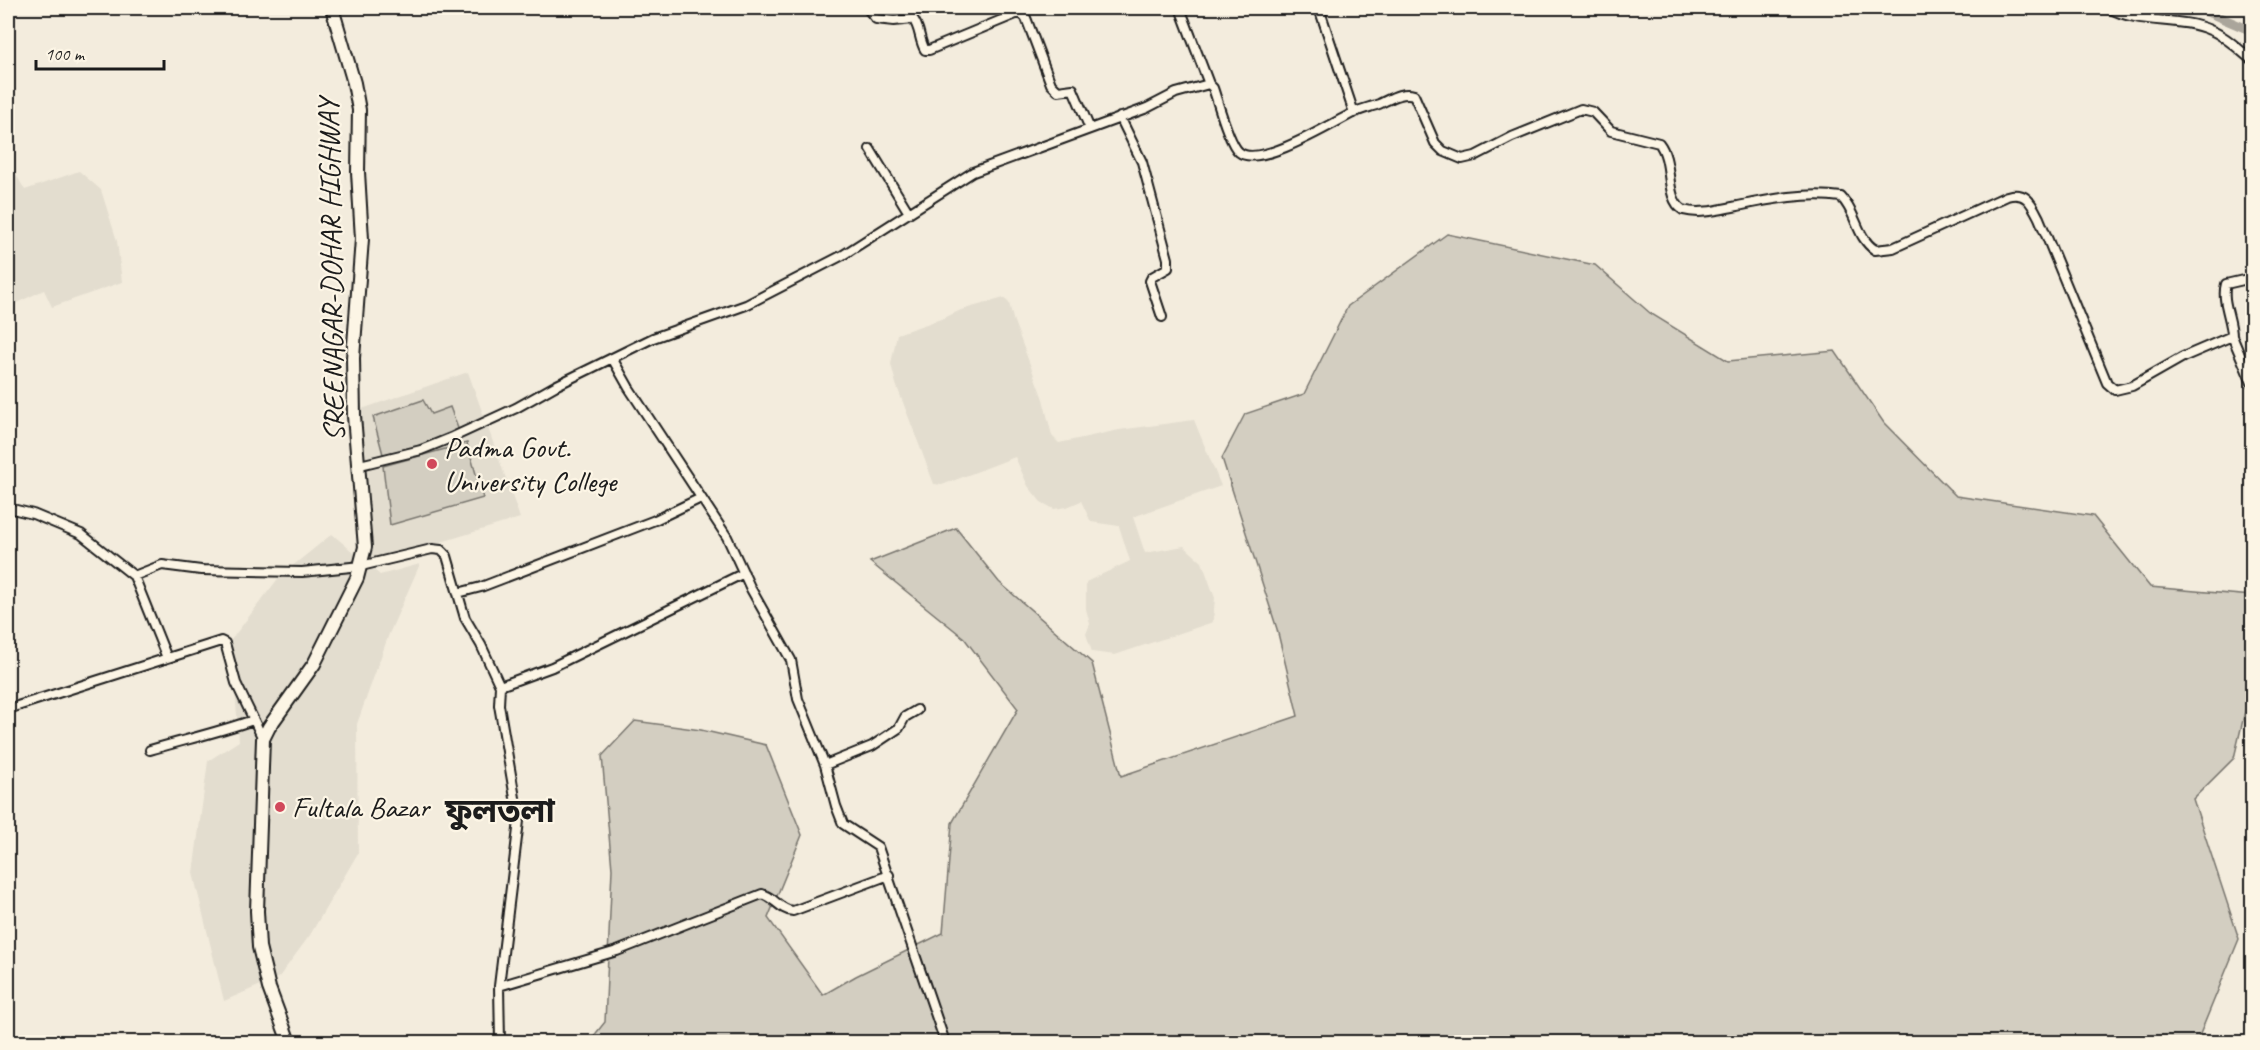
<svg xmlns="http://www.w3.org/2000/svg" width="2260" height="1050" font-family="Caveat,'Noto Sans Bengali',sans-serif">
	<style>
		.built { fill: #e3ddcf }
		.green { fill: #d3cec1; stroke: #78756e; stroke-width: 1.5 }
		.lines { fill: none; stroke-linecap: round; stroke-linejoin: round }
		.canal { stroke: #aaa59b; stroke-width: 9 }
		.street-casing { stroke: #1c1c1c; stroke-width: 12 }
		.primary-casing { stroke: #1c1c1c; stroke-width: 16 }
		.street { stroke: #fcf5e5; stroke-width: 8 }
		.primary { stroke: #fcf5e5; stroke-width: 12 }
		.poi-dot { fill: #d1495b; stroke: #fcf5e5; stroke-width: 2 }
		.labels { text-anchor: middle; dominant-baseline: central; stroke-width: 4.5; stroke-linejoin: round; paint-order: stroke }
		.street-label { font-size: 30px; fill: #1c1c1c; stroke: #fcf5e5 }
		.poi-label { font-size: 30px; fill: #1c1c1c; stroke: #fcf5e5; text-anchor: start }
		.quarter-label { font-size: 33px; font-weight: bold; fill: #1c1c1c; stroke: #fcf5e5 }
	</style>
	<rect width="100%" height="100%" fill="#f3ecdd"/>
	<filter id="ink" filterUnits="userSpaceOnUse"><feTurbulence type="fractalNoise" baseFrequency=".0167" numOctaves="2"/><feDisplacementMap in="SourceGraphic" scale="12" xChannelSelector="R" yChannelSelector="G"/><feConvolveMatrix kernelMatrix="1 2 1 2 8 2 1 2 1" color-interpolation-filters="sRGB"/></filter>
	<g filter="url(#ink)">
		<path class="built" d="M 11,166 L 25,190 L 79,171 L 101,190 L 117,241 L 122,282 L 52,307 L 44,290 L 8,307 L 8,167 Z
			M 1004,298 L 1009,303 L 1013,319 L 1043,399 L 1052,436 L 1059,443 L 1119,430 L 1194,420 L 1221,486 L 1133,517 L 1145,553 L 1184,546 L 1202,562 L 1215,598 L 1213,622 L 1115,655 L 1092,652 L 1086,634 L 1090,624 L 1086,609 L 1086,582 L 1130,561 L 1119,526 L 1091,522 L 1081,501 L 1067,507 L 1054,509 L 1041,502 L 1028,486 L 1015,457 L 942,485 L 934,484 L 896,384 L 891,364 L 897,334 L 944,318 L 961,310 Z
			M 468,372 L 520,518 L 372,563 L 359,410 Z
			M 332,534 L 380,575 L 420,564 L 389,634 L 357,724 L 358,853 L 310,935 L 279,977 L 224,1001 L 193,873 L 208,761 L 239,741 L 231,640 L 280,576 Z"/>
		<path class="green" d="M 1447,234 L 1595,265 L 1650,313 L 1728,361 L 1835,351 L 1884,423 L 1956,496 L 2093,516 L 2150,587 L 2252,596 L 2252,682 L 2234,758 L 2193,799 L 2239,939 L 2198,1039 L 2194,1042 L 589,1042 L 605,1022 L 612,869 L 602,756 L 635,721 L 701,730 L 766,745 L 802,835 L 768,918 L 823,995 L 856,976 L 943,933 L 952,823 L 1018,709 L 964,638 L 870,562 L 956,528 L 999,582 L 1092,663 L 1121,776 L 1298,716 L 1277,629 L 1222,458 L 1245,414 L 1304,394 L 1348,306 Z
			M 423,400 L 431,414 L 450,407 L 459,431 L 384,458 L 373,417 Z
			M 467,443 L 483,498 L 390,525 L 383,466 Z"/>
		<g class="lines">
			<path class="canal" d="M 2198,8 L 2252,31"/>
			<g class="street-casing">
				<path id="street" d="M 867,8 L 876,19 L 894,21 L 913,19 C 920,27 919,40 925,50 L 929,50 L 1016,14 L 1022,14 L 1026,18 L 1051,84 L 1058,91 L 1073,89 L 1090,129
					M 1180,8 L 1209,84
					M 1319,8 L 1354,113
					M 2109,8 C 2139,25 2179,16 2210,30 C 2226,36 2239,50 2252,60
					M 1120,117 L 1142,162 L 1168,259 L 1168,268 L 1152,277 L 1150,281 L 1162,317
					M 870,149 L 909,213
					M 2232,336 L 2252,383
					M 612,358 L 629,388 L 727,537 L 751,589 L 791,660 L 798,699 L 825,765 L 836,806 L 843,824 L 878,847 L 945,1042
					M 360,465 L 421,450 L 453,437 L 516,408 L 555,386 L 653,338 L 746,305 L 843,255 L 973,172 L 1147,108 L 1176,93 L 1209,84 L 1213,88 C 1218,102 1229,144 1239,152 C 1259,169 1333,123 1353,113 C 1361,109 1371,107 1379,104 C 1390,99 1402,91 1414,95 L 1435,143 L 1443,151 L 1462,159 L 1475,156 L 1512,137 L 1581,109 L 1593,112 L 1611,131 L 1659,143 C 1674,162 1664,198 1683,210 C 1701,215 1721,209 1738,206 C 1771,199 1808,192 1841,197 C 1857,213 1856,237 1875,250 L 1893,248 L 2007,196 C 2026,191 2031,202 2039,218 L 2107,383 L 2115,390 L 2132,386 L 2183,357 L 2232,336 C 2232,319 2221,301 2226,284 L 2252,278
					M 8,508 L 33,514 L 81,534 L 134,576 L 167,658
					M 134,576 L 162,565 L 201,570 L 302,572 L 361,566 L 432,549 L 441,550 L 447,556 L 465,618 L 481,645 L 500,686 L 499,705 L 519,821 L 499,986 L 500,1042
					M 458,593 L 481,587 L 655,520 L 701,498
					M 500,686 L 552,667 L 744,573
					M 8,709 L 221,641 L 225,643 L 236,683 L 263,739
					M 150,750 C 184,740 219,732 253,720
					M 825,765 L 872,746 L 899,728 L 905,717 L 917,710
					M 499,986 L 617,951 L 762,894 C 774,897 780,910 793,911 L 889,875"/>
			</g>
			<g class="primary-casing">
				<path id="primary" d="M 289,1042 L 269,988 L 259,947 L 257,911 L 263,739 L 269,727 L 314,664 L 357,578 L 365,547 L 354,416 L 353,358 L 362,239 L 358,172 L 359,110 L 354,83 L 332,8"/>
			</g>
			<use href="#street" class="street"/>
			<use href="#primary" class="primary"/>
		</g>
	</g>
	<g class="poi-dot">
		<circle cx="432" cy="464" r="6"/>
		<circle cx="280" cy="807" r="6"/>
	</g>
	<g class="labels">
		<g class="street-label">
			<text transform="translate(331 270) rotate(-91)">SREENAGAR-DOHAR HIGHWAY</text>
		</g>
		<g class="poi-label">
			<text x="444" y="447">Padma Govt.<tspan x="444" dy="34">University College</tspan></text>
			<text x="292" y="807">Fultala Bazar</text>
		</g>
		<g class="quarter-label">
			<text x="500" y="811">ফুলতলা</text>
		</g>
	</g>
	<rect width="2260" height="1050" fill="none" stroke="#fcf5e5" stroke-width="30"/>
	<rect x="15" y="15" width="2230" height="1020" fill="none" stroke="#1c1c1c" stroke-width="2" filter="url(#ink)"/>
	<path d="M36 60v9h128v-9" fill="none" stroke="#1c1c1c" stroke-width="3"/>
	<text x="45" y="60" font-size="18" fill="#1c1c1c" stroke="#fcf5e5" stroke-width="4.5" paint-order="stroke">100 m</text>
</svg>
